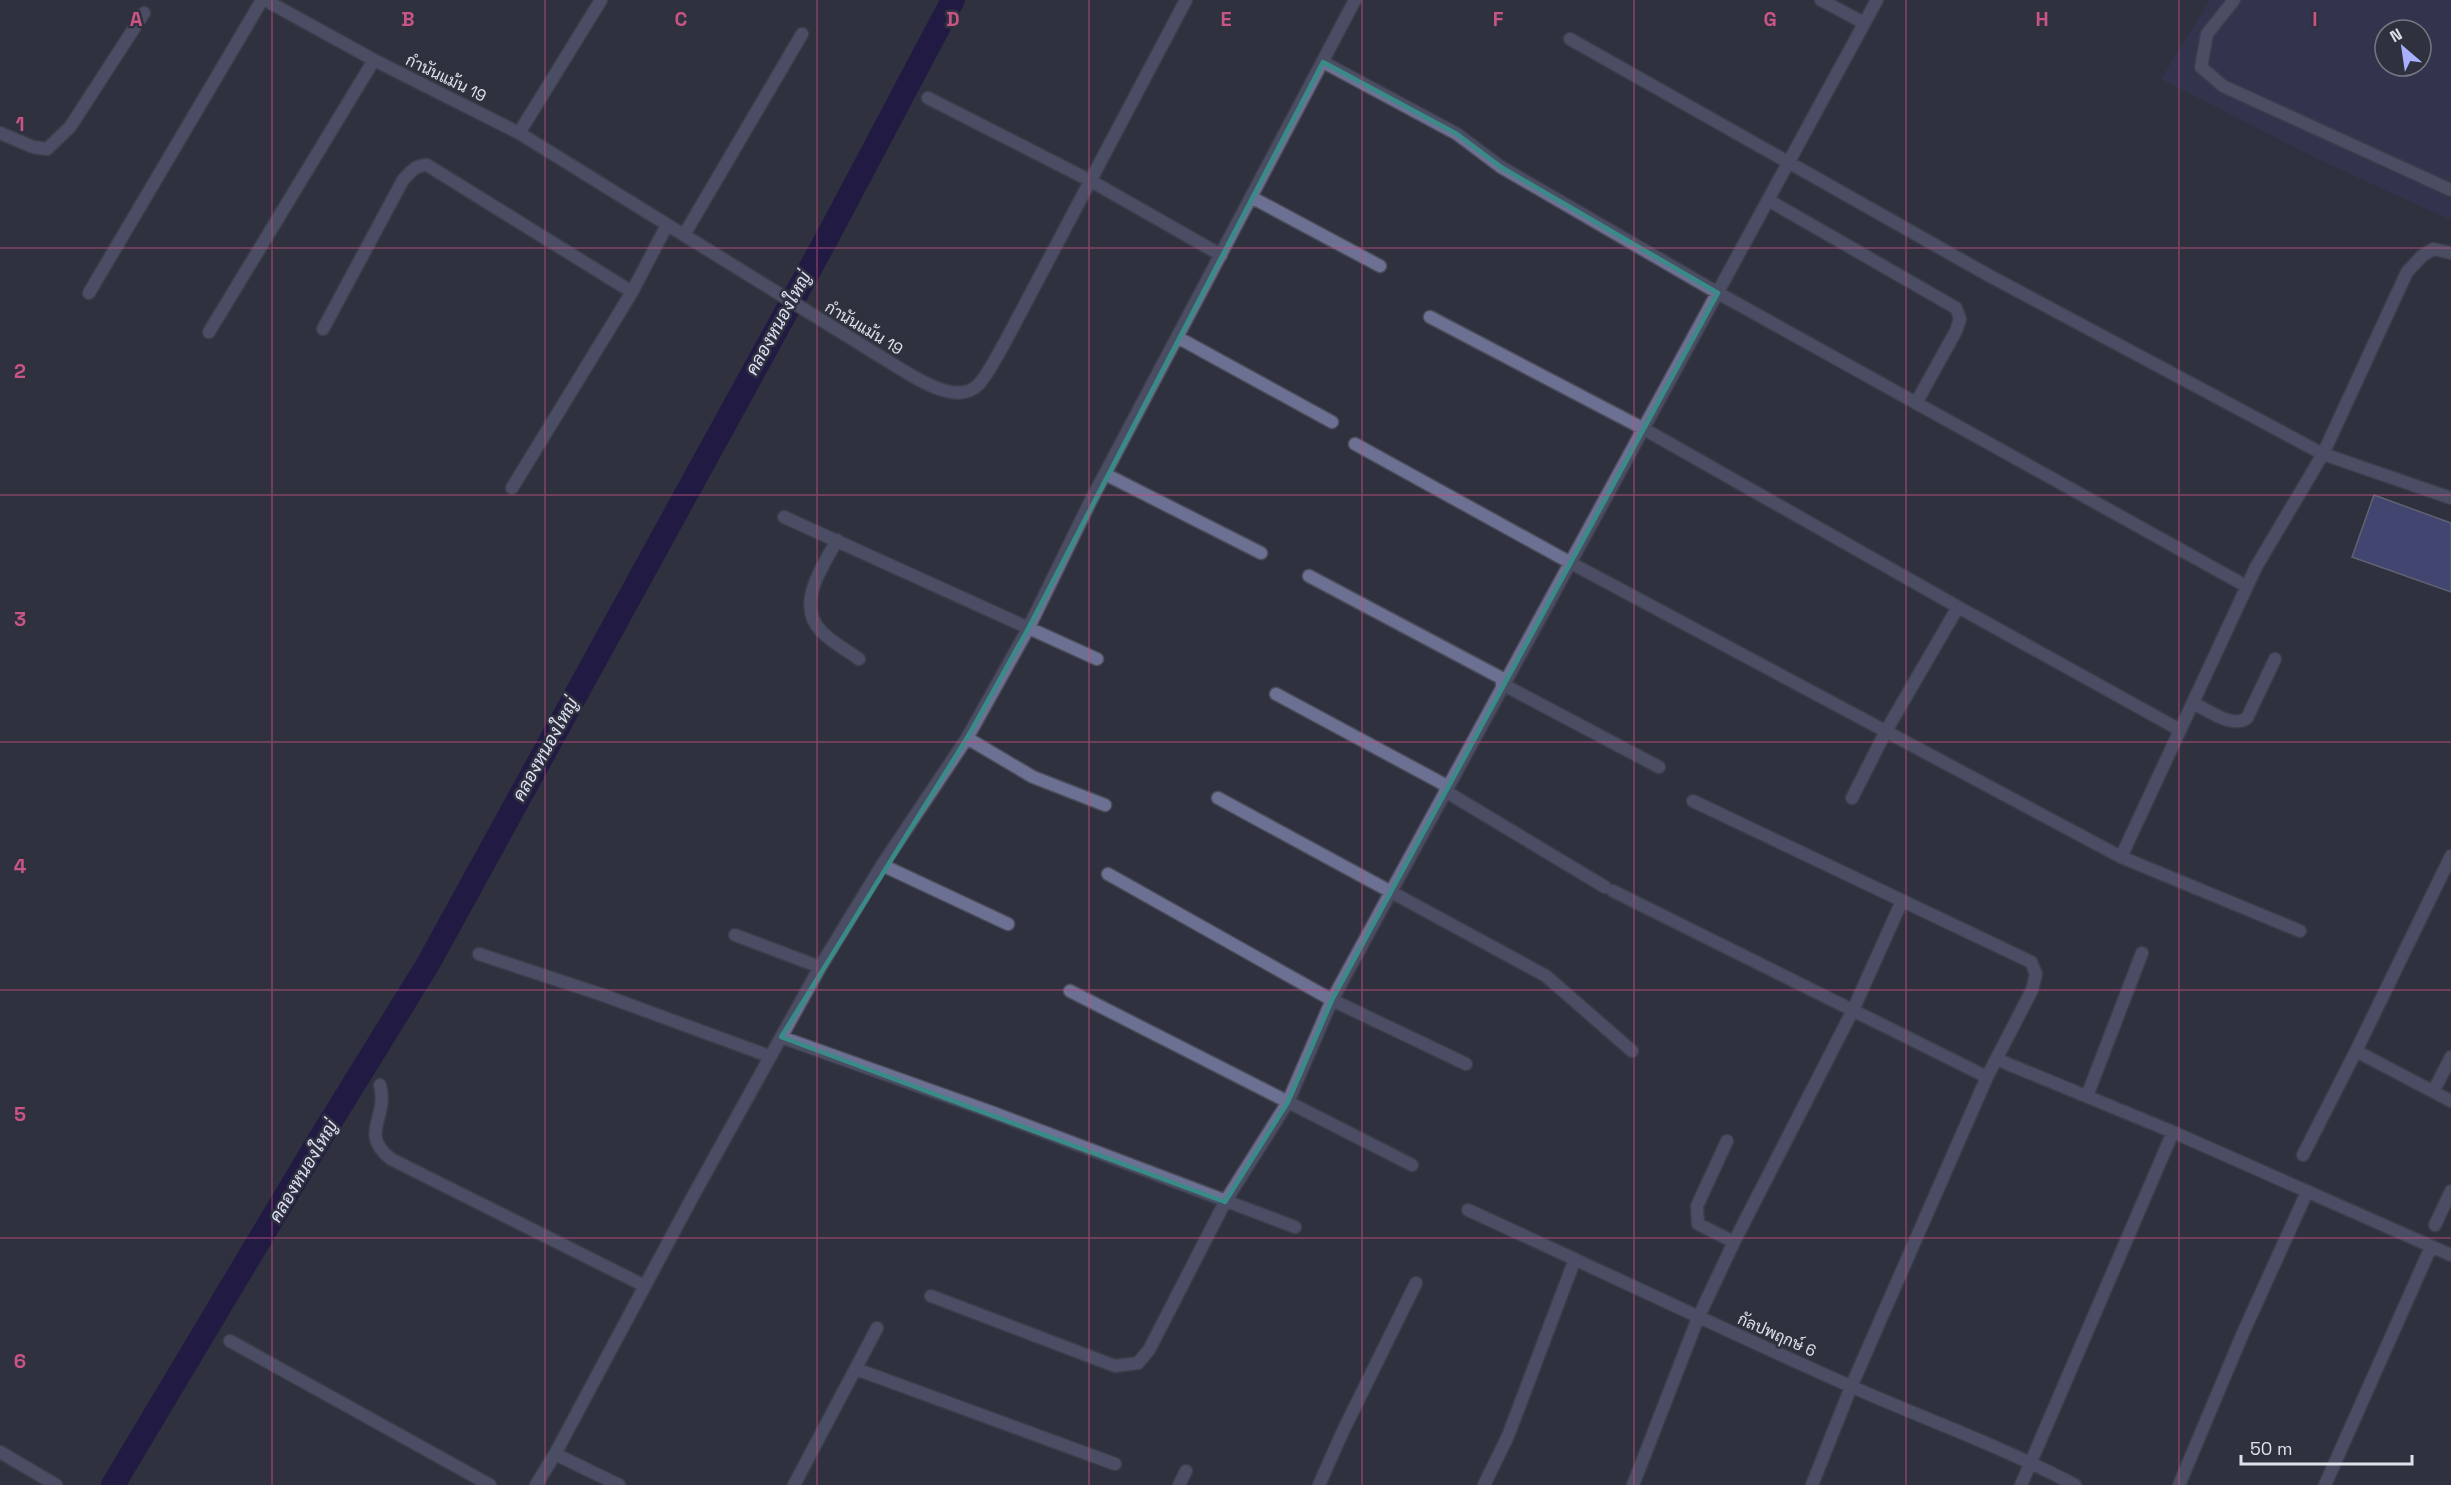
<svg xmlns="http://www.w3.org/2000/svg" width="2451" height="1485" font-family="'Space Grotesk',Sarabun,sans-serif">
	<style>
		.green { fill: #353963; fill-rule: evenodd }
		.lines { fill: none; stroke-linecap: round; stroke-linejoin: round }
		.canal { stroke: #11014a; stroke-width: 24 }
		.building { fill: #585daa; stroke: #9b9ead; stroke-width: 1.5 }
		.service-casing { stroke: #4b4d59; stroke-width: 15 }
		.minor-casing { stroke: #4b4d59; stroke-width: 15 }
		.service { stroke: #6c7093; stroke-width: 12 }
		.minor { stroke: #6c7093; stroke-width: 12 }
		.marked { fill: none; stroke: #398b87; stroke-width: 4.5; stroke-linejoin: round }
		.grid { fill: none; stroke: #cb5486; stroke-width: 1.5; stroke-opacity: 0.55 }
		.labels { text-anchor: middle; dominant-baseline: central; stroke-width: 5; stroke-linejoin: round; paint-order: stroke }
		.street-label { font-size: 16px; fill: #dfe1e9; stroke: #2f313e }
		.water-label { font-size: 18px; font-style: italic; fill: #dde0f6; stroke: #2f313e }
		.grid-label { font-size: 20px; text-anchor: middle; font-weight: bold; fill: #cb5486; stroke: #2f313e; stroke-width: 5; stroke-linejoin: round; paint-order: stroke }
	</style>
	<rect width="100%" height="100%" fill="#2f313e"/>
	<path class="green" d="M 2210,0 L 2451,0 L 2451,220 L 2322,161 L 2161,79 ZM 2385,30 L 2421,30 L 2421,66 L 2385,66 Z"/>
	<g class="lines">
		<path class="canal" d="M 113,1485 L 315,1147 L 428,964 L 828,236 L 953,0"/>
	</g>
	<path class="building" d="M 2374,495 L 2451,523 L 2451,592 L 2352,557 Z"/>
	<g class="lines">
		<g class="service-casing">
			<path id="service" d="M 2234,0 L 2207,34 L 2201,67 L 2223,86 L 2451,190
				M 1768,200 L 1956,308 L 1960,319 L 1956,331 L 1916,403
				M 1988,275 L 2323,454 L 2451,498
				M 2256,567 L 2323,454 L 2407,272 L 2422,256 L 2433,249 L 2451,253
				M 2193,703 C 2208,710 2232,729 2247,718 L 2275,659"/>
		</g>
		<g class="minor-casing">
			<path id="minor" d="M 265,0 L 374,60 L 519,133 L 886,360 C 908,373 956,409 979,384 C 989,373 996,357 1004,344 L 1186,0
				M 1821,0 L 1864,23
				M 1570,39 L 1988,275
				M 1323,62 L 1457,134 L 1501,167 L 1718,293 L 2246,586
				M 928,98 L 1091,181 L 1221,255
				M 0,133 L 33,147 L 47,149 L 70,127 L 144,13
				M 519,133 L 601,0
				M 1251,197 L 1380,266
				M 684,235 L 802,34
				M 89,293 L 262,0
				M 1430,317 L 1644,429 L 1958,607 L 2180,730
				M 323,329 L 403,180 C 411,172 415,165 427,165 L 632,292
				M 209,332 L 374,60
				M 1177,337 L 1332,422
				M 1355,444 L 1569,562 L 2121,857 L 2300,931
				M 1105,474 L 1261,553
				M 512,488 L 632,292 L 667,225
				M 784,517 L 1097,659
				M 837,540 C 823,566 795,604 821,631 C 831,642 847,650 859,659
				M 1309,576 L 1505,680
				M 1502,684 L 1659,767
				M 1276,694 L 1447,786
				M 967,738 L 1033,777 L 1105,805
				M 1445,791 L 1605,887
				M 1218,798 L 1546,976 L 1632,1051
				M 1852,798 L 1886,731 L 1958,607
				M 1693,801 L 2031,962 L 2036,974 L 2032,990 L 1987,1077 L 1851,1387 L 1812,1485
				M 2121,857 L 2256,567
				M 882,865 L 1008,924
				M 1108,874 L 1332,1000 L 1466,1064
				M 1613,891 L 1987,1077
				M 735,935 L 820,967
				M 479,954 L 600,994 L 769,1056
				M 1070,991 L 1412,1165
				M 781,1037 L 991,1112 L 1295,1227
				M 2356,1051 L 2451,1101
				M 1996,1059 L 2173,1132 L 2451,1255
				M 380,1085 C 389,1119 358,1133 391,1159 L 645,1286
				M 2434,1090 L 2451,1057
				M 2087,1096 L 2142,953
				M 1727,1141 L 1697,1206 L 1698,1224 L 1734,1242
				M 2303,1155 L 2356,1051 L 2451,856
				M 1468,1210 C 1593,1267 1716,1326 1841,1382 C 1919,1417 1999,1445 2075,1485
				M 2435,1225 L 2451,1191
				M 931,1296 L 1115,1366 L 1138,1363 L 1149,1350 L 1225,1202 L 1288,1102 L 1332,1000 L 1877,0
				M 230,1341 L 490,1485
				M 856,1369 L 1115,1464
				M 0,1452 L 56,1485
				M 555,1454 L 619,1485
				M 536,1485 L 555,1454 L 693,1196 L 820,967 L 882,865 L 967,738 L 1029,627 L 1090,502 L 1355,0
				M 794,1485 L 877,1328
				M 1179,1485 L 1186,1471
				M 1319,1485 L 1343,1431 L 1416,1283
				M 1484,1485 L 1508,1436 L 1575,1259
				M 1633,1485 L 1698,1318 L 1734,1242 L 1853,1010 L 1902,901
				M 2021,1485 L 2173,1132
				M 2179,1485 L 2243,1333 L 2307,1192
				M 2325,1485 L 2431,1247"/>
		</g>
		<use href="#service" class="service"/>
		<use href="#minor" class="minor"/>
	</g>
	<path d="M0 0H2451V1485H0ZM 1323,62 L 1457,134 L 1501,167 L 1718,293 L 1332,1000 L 1288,1102 L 1225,1202 L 781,1037 L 967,738 L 1029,627 Z" fill="#2f313e" fill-opacity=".55" fill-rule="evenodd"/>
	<path class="marked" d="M 1323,62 L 1457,134 L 1501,167 L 1718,293 L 1332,1000 L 1288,1102 L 1225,1202 L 781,1037 L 967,738 L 1029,627 Z"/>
	<path class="grid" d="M 272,0 L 272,1485M 545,0 L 545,1485M 817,0 L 817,1485M 1089,0 L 1089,1485M 1362,0 L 1362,1485M 1634,0 L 1634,1485M 1906,0 L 1906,1485M 2179,0 L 2179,1485M 0,248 L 2451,248M 0,495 L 2451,495M 0,742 L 2451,742M 0,990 L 2451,990M 0,1238 L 2451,1238"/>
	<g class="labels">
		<g class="street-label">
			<text transform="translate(446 78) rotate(26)">กำนันแม้น 19</text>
			<text transform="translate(864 328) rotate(31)">กำนันแม้น 19</text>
			<text transform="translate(1777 1335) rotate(24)">กัลปพฤกษ์ 6</text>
		</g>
		<g class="water-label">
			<text transform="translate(778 323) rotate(-61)">คลองหนองใหญ่</text>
			<text transform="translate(545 749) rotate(-61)">คลองหนองใหญ่</text>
			<text transform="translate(303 1171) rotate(-59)">คลองหนองใหญ่</text>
		</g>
	</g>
	<g class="grid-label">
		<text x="136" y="26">A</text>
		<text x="408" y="26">B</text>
		<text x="681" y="26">C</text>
		<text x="953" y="26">D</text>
		<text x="1226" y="26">E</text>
		<text x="1498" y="26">F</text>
		<text x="1770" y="26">G</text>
		<text x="2042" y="26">H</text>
		<text x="2315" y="26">I</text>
		<text x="20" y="131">1</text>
		<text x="20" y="378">2</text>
		<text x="20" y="626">3</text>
		<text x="20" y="873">4</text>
		<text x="20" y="1121">5</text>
		<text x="20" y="1368">6</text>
	</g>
	<g transform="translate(2403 48) rotate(331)"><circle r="28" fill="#2f313e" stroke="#757782" stroke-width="1.5"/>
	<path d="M0-4.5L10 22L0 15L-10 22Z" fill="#a7b1fc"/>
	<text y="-9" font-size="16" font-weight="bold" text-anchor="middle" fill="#dfe1e9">N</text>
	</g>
	<path d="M2241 1455v9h171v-9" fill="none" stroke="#dfe1e9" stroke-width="3"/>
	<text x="2250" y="1455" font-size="18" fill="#dfe1e9" stroke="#2f313e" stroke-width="4.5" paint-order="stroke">50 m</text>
</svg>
